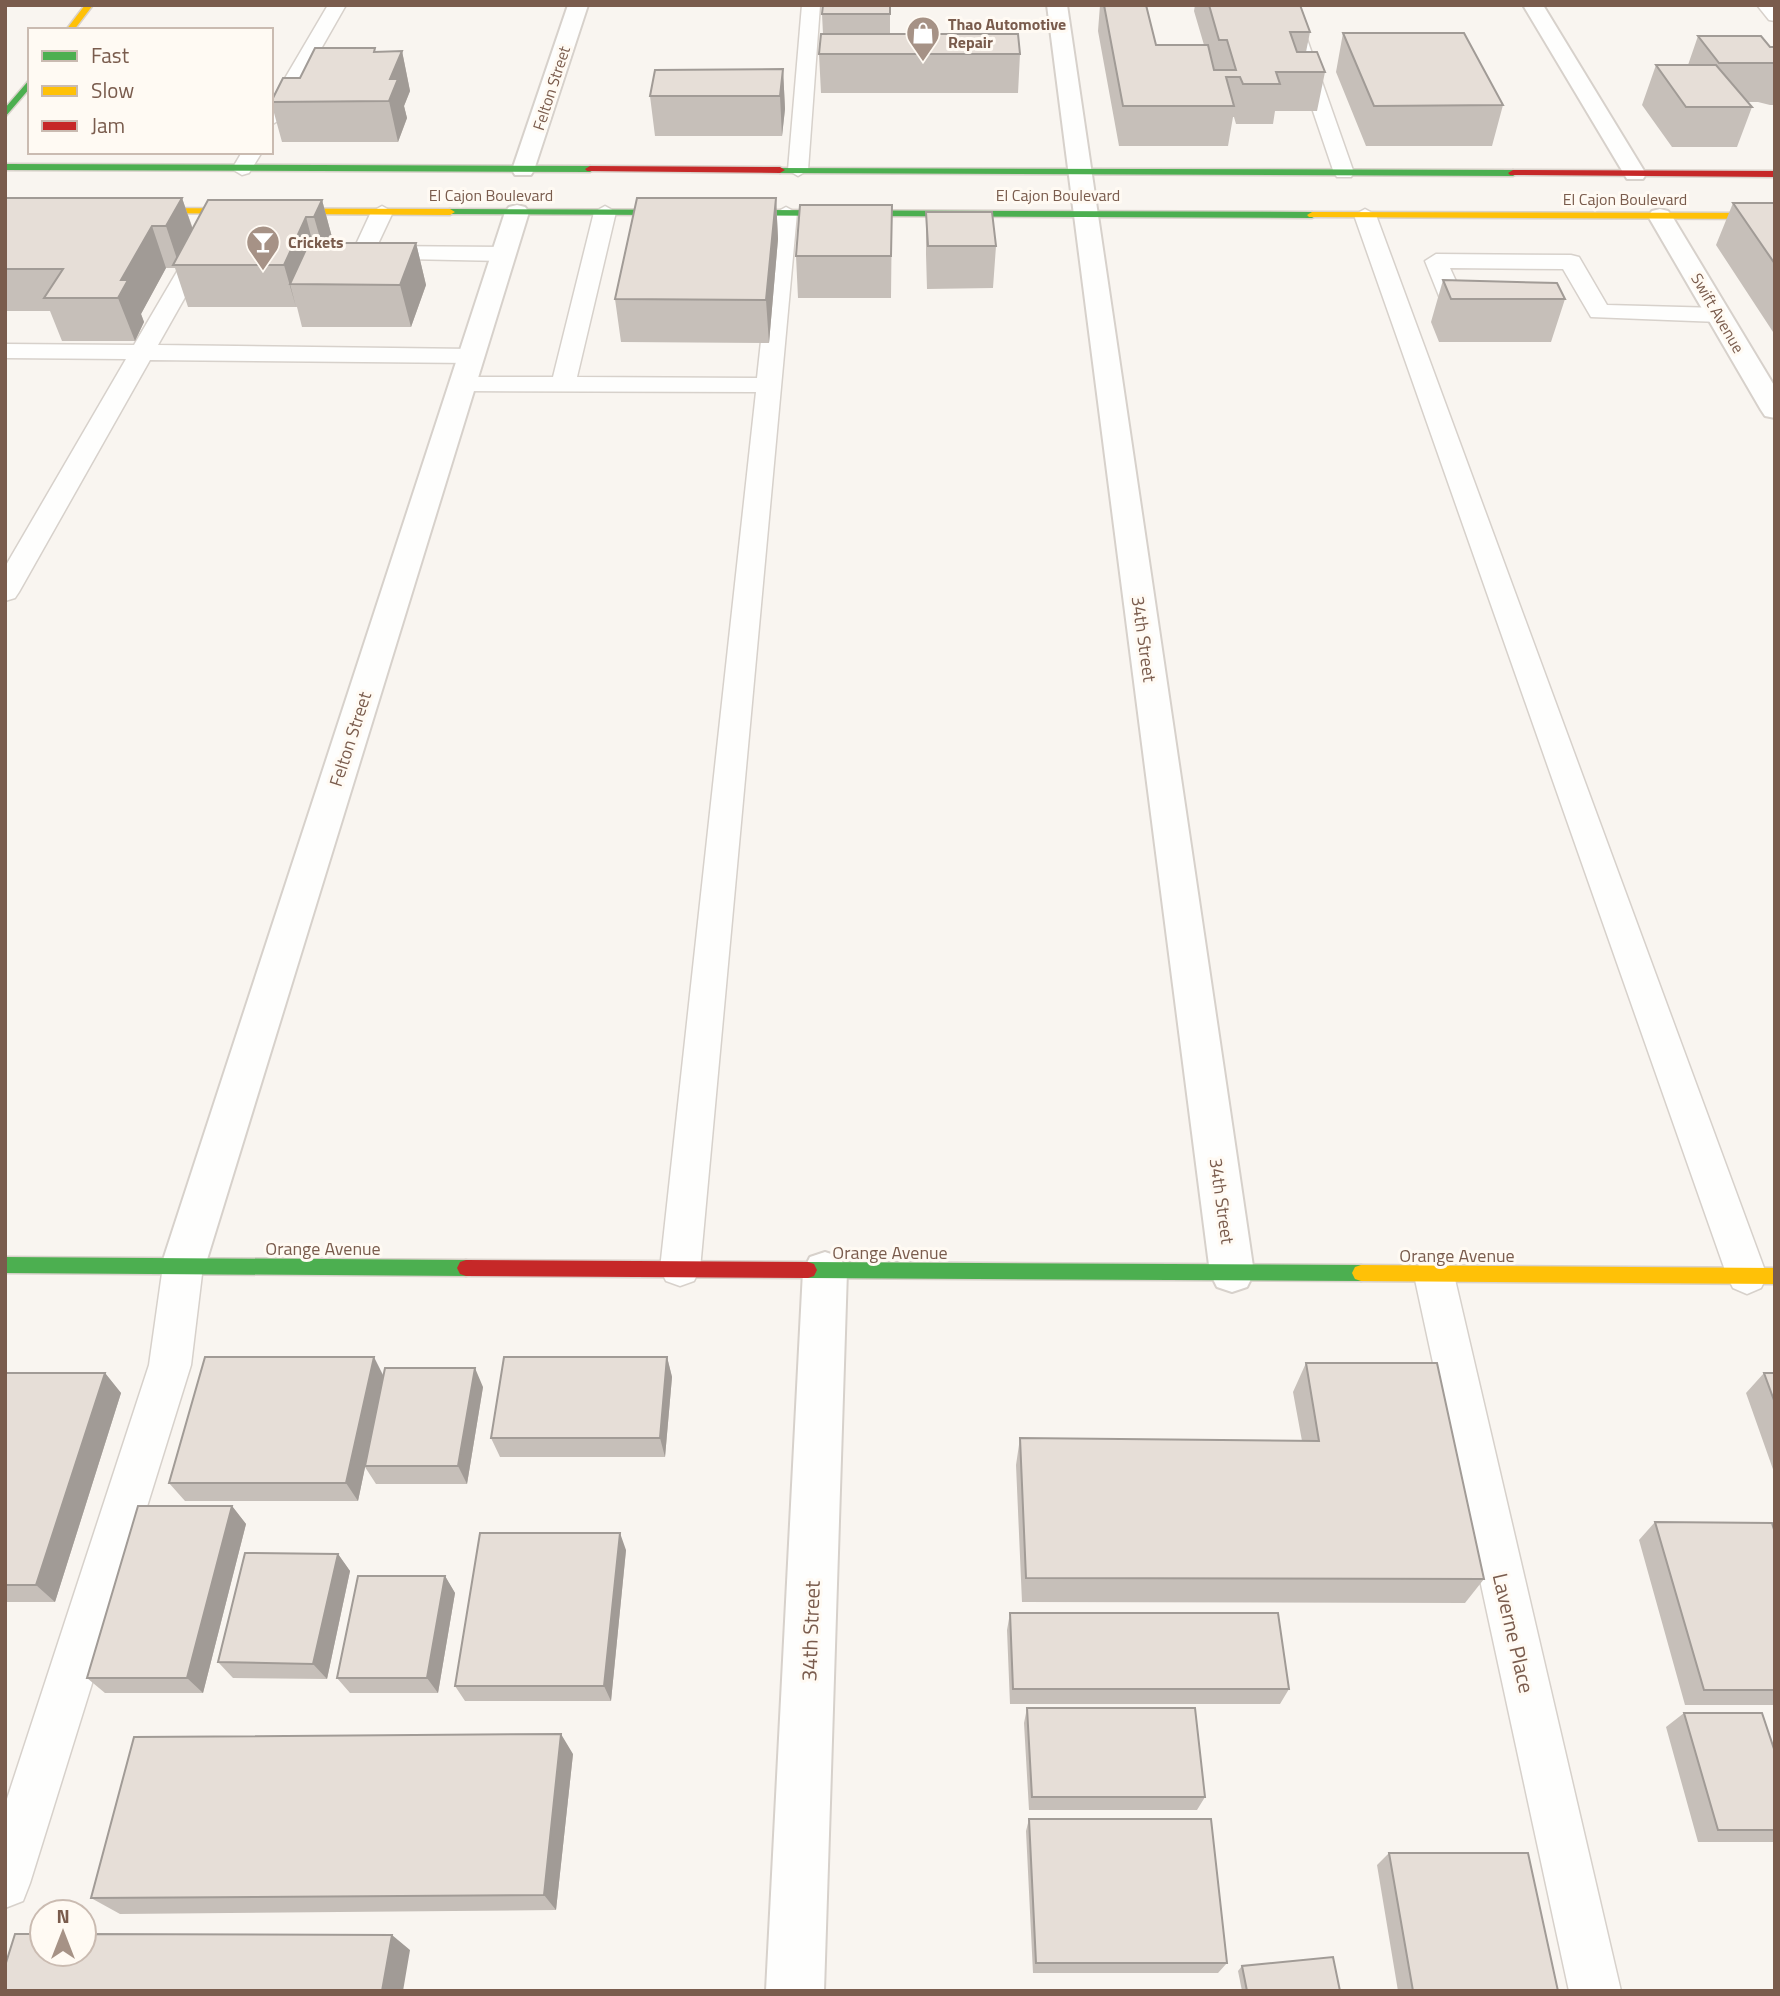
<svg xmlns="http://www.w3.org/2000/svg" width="1780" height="1996" font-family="'Titillium Web',sans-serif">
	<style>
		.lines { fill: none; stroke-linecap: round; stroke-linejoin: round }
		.lane-casing { stroke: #d7d1cb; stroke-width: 3 }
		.street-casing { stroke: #d7d1cb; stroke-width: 4 }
		.fast-casing { stroke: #d9d2cb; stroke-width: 3 }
		.slow-casing { stroke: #d9d2cb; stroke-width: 3 }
		.jam-casing { stroke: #d9d2cb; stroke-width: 3 }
		.lane { fill: #fefefd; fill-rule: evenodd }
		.street { fill: #fefefd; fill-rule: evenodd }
		.fast { fill: #4caf50; fill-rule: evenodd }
		.slow { fill: #ffc107; fill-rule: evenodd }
		.jam { fill: #c62828; fill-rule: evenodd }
		.wall { fill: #c6bfb9 }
		.shaded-wall { fill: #a19b96 }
		.building { fill: #e6ded7; stroke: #a19b96; stroke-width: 2 }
		.labels { text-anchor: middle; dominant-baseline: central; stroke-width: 6; stroke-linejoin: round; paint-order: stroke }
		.far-poi-label { font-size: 16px; font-weight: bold; fill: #7a5c4d; stroke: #fffaf3; text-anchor: start }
		.far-street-label { font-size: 16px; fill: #7a5c4d; stroke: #fffaf3 }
		.street-label { font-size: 18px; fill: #7a5c4d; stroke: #fffaf3 }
		.near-street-label { font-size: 21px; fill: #7a5c4d; stroke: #fffaf3 }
	</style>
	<rect width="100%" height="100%" fill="#f9f5f0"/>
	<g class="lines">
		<g class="lane-casing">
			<path id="lane" d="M 328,5 L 346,5 L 281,119 L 271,125 L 271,102 Z
				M 802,5 L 820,5 L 808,170 L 798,176 L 788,170 Z
				M 1277,5 L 1295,5 L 1354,173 L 1351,177 L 1337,177 L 1334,173 Z
				M 1757,5 L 1775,5 L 1775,21 L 1769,20 Z
				M 242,152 L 262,152 L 249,173 L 242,175 L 232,169 Z
				M 382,206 L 393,212 L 377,246 L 504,247 L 515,254 L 504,261 L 355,258 L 352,253 L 371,212 Z
				M 605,206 L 616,212 L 577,377 L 757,378 L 775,213 L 786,207 L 797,213 L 700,1269 L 694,1281 L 680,1286 L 666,1281 L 660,1269 L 756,392 L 463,391 L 454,389 L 451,384 L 454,379 L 463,377 L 553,377 L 594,212 Z
				M 1365,209 L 1376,215 L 1767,1276 L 1761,1288 L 1747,1294 L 1733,1288 L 1727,1276 L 1354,215 Z
				M 203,239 L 214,246 L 158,345 L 472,349 L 480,351 L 484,356 L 480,361 L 472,363 L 150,360 L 19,592 L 15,598 L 5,601 L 5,567 L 126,359 L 5,358 L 5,344 L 134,345 L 192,246 Z
				M 1436,254 L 1571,255 L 1579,257 L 1607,305 L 1719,308 L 1727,310 L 1731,315 L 1727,320 L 1719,322 L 1591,317 L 1563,269 L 1450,268 L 1465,301 L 1461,306 L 1445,306 L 1441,301 L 1425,261 Z
				M 183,1249 L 197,1254 L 203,1266 L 191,1365 L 30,1883 L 23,1901 L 5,1908 L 5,1805 L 149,1365 L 163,1266 L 169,1254 Z
				M 1434,1257 L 1448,1263 L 1454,1275 L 1621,1991 L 1569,1991 L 1414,1275 L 1420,1263 Z"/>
		</g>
		<g class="street-casing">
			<path id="street" d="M 568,5 L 588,5 L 534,170 L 531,175 L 515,175 L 512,170 Z
				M 1047,5 L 1067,5 L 1254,1273 L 1247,1287 L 1232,1292 L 1217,1287 L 1210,1273 Z
				M 1523,5 L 1543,5 L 1646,174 L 1643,179 L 1627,179 L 1624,174 Z
				M 517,205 L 525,207 L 529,212 L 205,1266 L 198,1280 L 183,1285 L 168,1280 L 161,1266 L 505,212 L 509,207 Z
				M 1660,209 L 1668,211 L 1672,216 L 1775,387 L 1775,418 L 1765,416 L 1761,410 L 1648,216 L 1652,211 Z
				M 825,1252 L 840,1257 L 847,1271 L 824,1991 L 766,1991 L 803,1271 L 810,1257 Z"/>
		</g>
		<g class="fast-casing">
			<path id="fast" d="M 30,79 L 30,88 L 5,117 L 5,108 Z
				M 5,164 L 590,166 L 595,169 L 590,172 L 5,170 Z
				M 777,168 L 1513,170 L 1518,173 L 1513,176 L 780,173 L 775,170 Z
				M 450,209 L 1312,212 L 1317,215 L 1312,218 L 447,214 L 447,210 Z
				M 5,1257 L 466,1260 L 472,1262 L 475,1268 L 472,1274 L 466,1276 L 5,1273 Z
				M 808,1262 L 1361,1265 L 1367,1267 L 1370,1273 L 1367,1279 L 1361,1281 L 808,1278 L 802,1276 L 799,1270 L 802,1264 Z"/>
		</g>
		<g class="slow-casing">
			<path id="slow" d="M 85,5 L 93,5 L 74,30 L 66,30 Z
				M 135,208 L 450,209 L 455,212 L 450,215 L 132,213 L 132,209 Z
				M 1312,212 L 1775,213 L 1775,219 L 1309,217 L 1307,215 Z
				M 1361,1265 L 1775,1268 L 1775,1284 L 1361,1281 L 1355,1279 L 1352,1273 L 1355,1267 Z"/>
		</g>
		<g class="jam-casing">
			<path id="jam" d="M 590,166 L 780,167 L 785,170 L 780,173 L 587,171 L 585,169 Z
				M 1513,170 L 1775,171 L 1775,177 L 1510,175 L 1508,173 Z
				M 466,1260 L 808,1262 L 814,1264 L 817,1270 L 814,1276 L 808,1278 L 466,1276 L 460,1274 L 457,1268 L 460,1262 Z"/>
		</g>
		<use href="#lane" class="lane"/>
		<use href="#street" class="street"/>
		<use href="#fast" class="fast"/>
		<use href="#slow" class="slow"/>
		<use href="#jam" class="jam"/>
	</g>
	<path class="wall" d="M 890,5 L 890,34 L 1020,54 L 1018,93 L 821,93 L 819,54 L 823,34 L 822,14 Z
		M 1100,5 L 1146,5 L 1156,45 L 1204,45 L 1194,11 L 1195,5 L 1300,5 L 1310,32 L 1306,52 L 1325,72 L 1317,111 L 1275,111 L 1273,124 L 1236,124 L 1234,117 L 1233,117 L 1228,146 L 1119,146 L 1098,31 Z
		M 1343,33 L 1503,105 L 1492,146 L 1366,146 L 1336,72 Z
		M 1698,36 L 1775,47 L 1775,105 L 1770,105 L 1758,102 L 1748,102 L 1752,107 L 1737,147 L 1672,147 L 1642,105 L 1656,65 L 1688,65 Z
		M 402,51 L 410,91 L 404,106 L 407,118 L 398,142 L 282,142 L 271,102 L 300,78 L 376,52 Z
		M 783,69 L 785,109 L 782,136 L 655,136 L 650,96 Z
		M 5,198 L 182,198 L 193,229 L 322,200 L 333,241 L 332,243 L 416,243 L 426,285 L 411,327 L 302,327 L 297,307 L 188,307 L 175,268 L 166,268 L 141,314 L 144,322 L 135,341 L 62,341 L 50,311 L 5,311 Z
		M 776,198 L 778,239 L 769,343 L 621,342 L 615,299 Z
		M 1733,203 L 1775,203 L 1775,335 L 1716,245 Z
		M 892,205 L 891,298 L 798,298 L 796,256 Z
		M 926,212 L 996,246 L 993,288 L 927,289 L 926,254 Z
		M 1443,280 L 1565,299 L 1551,342 L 1439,342 L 1431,322 Z
		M 667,1357 L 672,1377 L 665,1457 L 500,1457 L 491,1438 Z
		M 1306,1363 L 1484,1579 L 1465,1603 L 1022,1602 L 1016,1465 L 1020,1438 L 1302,1441 L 1293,1392 Z
		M 5,1373 L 105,1373 L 121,1393 L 55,1602 L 5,1602 Z
		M 1764,1373 L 1775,1373 L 1775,1475 L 1746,1393 Z
		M 383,1376 L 483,1387 L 467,1484 L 376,1484 L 365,1467 L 358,1501 L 185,1501 L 169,1483 Z
		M 232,1506 L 246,1524 L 203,1693 L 105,1693 L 87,1678 Z
		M 1655,1522 L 1775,1533 L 1775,1705 L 1685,1705 L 1639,1540 Z
		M 626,1550 L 611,1701 L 465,1701 L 455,1686 Z
		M 338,1554 L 350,1571 L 327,1679 L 233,1678 L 218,1662 Z
		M 445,1576 L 455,1593 L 438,1693 L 350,1693 L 337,1678 Z
		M 1010,1613 L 1289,1689 L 1280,1704 L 1010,1704 L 1007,1630 Z
		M 1027,1708 L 1205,1797 L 1197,1810 L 1029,1810 L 1024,1723 Z
		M 1684,1713 L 1775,1752 L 1775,1842 L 1698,1842 L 1666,1727 Z
		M 573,1754 L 556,1910 L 120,1914 L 91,1898 Z
		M 1029,1819 L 1227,1963 L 1218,1973 L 1033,1973 L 1026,1831 Z
		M 1389,1853 L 1558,1991 L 1398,1991 L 1377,1865 Z
		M 1242,1966 L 1340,1991 L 1242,1991 L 1238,1971 Z"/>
	<path class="shaded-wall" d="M 402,51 L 410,91 L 404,106 L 407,118 L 398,142 L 389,101 L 390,79 Z
		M 783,69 L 785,109 L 782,136 L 780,96 Z
		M 182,198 L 196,239 L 179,265 L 166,226 Z
		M 776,198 L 778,239 L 769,343 L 766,300 Z
		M 322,200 L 333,241 L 326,259 L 314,217 Z
		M 306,217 L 317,259 L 290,284 L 296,307 L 284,265 Z
		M 152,226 L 166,268 L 141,314 L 144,322 L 135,341 L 118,298 L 121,280 Z
		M 416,243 L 426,285 L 411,327 L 400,285 Z
		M 374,1357 L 384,1377 L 358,1501 L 346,1483 Z
		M 667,1357 L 672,1377 L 665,1457 L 660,1438 Z
		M 475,1368 L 483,1387 L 467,1484 L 458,1466 Z
		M 105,1373 L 121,1393 L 55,1602 L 36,1585 Z
		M 232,1506 L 246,1524 L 203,1693 L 187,1678 Z
		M 620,1533 L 626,1550 L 611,1701 L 604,1686 Z
		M 338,1554 L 350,1571 L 327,1679 L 313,1664 Z
		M 445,1576 L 455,1593 L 438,1693 L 427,1678 Z
		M 561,1734 L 573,1754 L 556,1910 L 544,1895 Z
		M 392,1935 L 410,1950 L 403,1991 L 382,1991 Z"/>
	<path class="building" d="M 823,5 L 890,5 L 890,14 L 822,14 Z
		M 1104,5 L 1146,5 L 1156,45 L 1208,45 L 1214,70 L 1236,70 L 1227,40 L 1219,40 L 1209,5 L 1300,5 L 1310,32 L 1290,32 L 1297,52 L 1317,52 L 1325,72 L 1276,72 L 1280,84 L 1243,84 L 1240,77 L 1226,77 L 1234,106 L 1123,106 Z
		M 1343,33 L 1464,33 L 1503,105 L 1374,106 Z
		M 821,34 L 1018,34 L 1020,54 L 819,54 Z
		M 1698,36 L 1761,36 L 1770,47 L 1775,47 L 1775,63 L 1719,63 Z
		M 315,48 L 375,48 L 374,52 L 402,51 L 390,79 L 398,79 L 389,101 L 271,102 L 283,78 L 300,78 Z
		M 1656,65 L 1716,65 L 1752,107 L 1686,107 Z
		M 783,69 L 780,96 L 650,96 L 655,70 Z
		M 5,198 L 182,198 L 166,226 L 152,226 L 121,280 L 128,280 L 118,298 L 44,298 L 63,269 L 5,269 Z
		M 637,198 L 776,198 L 766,300 L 615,299 Z
		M 208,200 L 322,200 L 314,217 L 306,217 L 284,265 L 173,265 Z
		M 1733,203 L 1775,203 L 1775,264 Z
		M 800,205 L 892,205 L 891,256 L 796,256 Z
		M 926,212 L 992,212 L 996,246 L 928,246 Z
		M 309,243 L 416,243 L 400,285 L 290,284 Z
		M 1443,280 L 1557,283 L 1565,299 L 1451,299 Z
		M 205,1357 L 374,1357 L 346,1483 L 169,1483 Z
		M 504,1357 L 667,1357 L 660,1438 L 491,1438 Z
		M 1306,1363 L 1437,1363 L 1484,1579 L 1026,1578 L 1020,1438 L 1319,1441 Z
		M 385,1368 L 475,1368 L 458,1466 L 365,1466 Z
		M 5,1373 L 105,1373 L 36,1585 L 5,1585 Z
		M 1764,1373 L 1775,1373 L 1775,1403 Z
		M 138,1506 L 232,1506 L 187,1678 L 87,1678 Z
		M 1655,1522 L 1772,1523 L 1775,1533 L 1775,1690 L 1704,1690 Z
		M 480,1533 L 620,1533 L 604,1686 L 455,1686 Z
		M 245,1553 L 338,1554 L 313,1664 L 218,1662 Z
		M 358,1576 L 445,1576 L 427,1678 L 337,1678 Z
		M 1010,1613 L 1278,1613 L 1289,1689 L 1013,1689 Z
		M 1027,1708 L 1195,1708 L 1205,1797 L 1032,1797 Z
		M 1684,1713 L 1762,1713 L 1775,1752 L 1775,1830 L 1718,1830 Z
		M 561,1734 L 544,1895 L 91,1898 L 134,1737 Z
		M 1029,1819 L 1211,1819 L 1227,1963 L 1036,1963 Z
		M 1389,1853 L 1528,1853 L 1558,1991 L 1413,1991 Z
		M 15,1934 L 42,1934 L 42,1954 L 84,1954 L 84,1934 L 392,1935 L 382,1991 L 5,1991 L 5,1966 Z
		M 1333,1957 L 1340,1991 L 1247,1991 L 1242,1966 Z"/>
	<defs>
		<g id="shop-pin" transform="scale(1.75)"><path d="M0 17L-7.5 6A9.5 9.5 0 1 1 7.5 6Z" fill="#a69286" stroke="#fffaf3"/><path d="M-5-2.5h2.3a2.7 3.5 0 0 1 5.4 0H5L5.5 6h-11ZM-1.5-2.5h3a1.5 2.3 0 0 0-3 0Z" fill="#fff"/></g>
		<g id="bar-pin" transform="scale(1.75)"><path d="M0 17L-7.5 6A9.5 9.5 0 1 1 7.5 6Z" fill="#a69286" stroke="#fffaf3"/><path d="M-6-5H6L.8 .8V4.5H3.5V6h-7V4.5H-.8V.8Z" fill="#fff"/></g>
	</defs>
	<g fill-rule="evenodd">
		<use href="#shop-pin" x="923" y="33"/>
		<use href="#bar-pin" x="263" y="242"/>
	</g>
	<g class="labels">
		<g class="far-poi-label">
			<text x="948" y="24">Thao Automotive<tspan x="948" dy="18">Repair</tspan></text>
			<text x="288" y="242">Crickets</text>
		</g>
		<g class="far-street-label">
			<text transform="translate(551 88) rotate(-72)">Felton Street</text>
			<text x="491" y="195">El Cajon Boulevard</text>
			<text x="1058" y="195">El Cajon Boulevard</text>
			<text x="1625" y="199">El Cajon Boulevard</text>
			<text transform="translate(1718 313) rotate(60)">Swift Avenue</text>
		</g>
		<g class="street-label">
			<text transform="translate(1144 639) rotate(82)">34th Street</text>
			<text transform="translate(350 739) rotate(-72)">Felton Street</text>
			<text transform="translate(1222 1201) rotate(82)">34th Street</text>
			<text x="323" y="1248">Orange Avenue</text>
			<text x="890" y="1252">Orange Avenue</text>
			<text x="1457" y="1255">Orange Avenue</text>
		</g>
		<g class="near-street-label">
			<text transform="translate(810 1631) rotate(-88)">34th Street</text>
			<text transform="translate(1514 1633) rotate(77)">Laverne Place</text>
		</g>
	</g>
	<rect width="1780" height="1996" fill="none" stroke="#7a5c4d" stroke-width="14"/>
	<rect x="28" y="28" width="245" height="126" fill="#fffaf3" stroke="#cabbb1" stroke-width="2"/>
	<rect x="42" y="51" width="35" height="10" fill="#4caf50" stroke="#cabbb1" stroke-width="2"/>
	<text x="91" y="63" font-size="21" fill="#7a5c4d">Fast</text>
	<rect x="42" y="86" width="35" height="10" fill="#ffc107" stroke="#cabbb1" stroke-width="2"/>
	<text x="91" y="98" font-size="21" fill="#7a5c4d">Slow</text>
	<rect x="42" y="121" width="35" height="10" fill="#c62828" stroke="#cabbb1" stroke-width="2"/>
	<text x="91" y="133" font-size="21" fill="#7a5c4d">Jam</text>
	<g transform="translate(63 1933)"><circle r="33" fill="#fffaf3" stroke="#cabbb1" stroke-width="2"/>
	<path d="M0-5L12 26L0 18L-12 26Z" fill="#a69286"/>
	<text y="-10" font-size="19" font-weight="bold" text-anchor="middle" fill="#7a5c4d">N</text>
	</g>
</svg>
